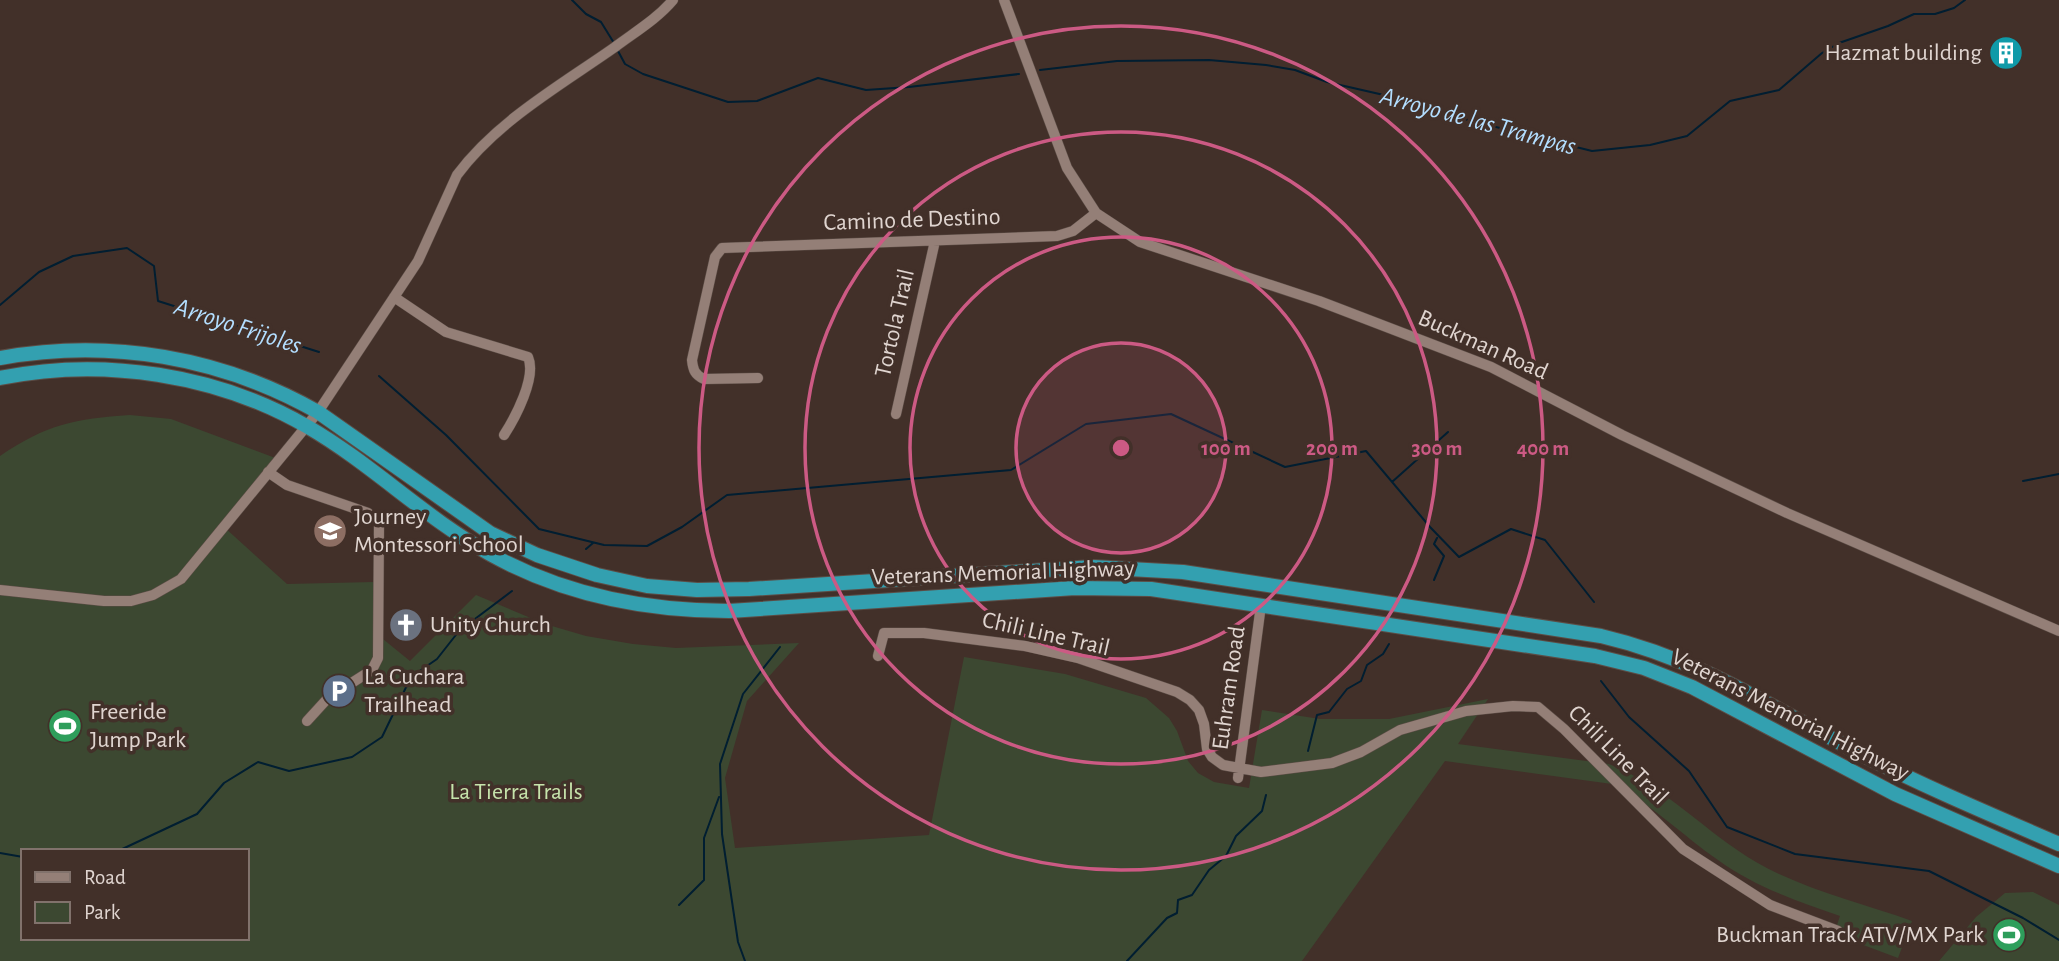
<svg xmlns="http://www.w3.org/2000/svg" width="2059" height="961" font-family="'Alegreya Sans',sans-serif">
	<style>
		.green { fill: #3c4831; fill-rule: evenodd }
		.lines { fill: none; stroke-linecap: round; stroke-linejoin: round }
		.stream { stroke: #011e31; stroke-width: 2 }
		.minor-casing { stroke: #5c4d46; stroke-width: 11 }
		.highway-casing { stroke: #5c4d46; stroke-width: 16 }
		.minor { stroke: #947f77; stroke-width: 10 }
		.highway { stroke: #33a0b0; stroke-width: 14 }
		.ring { fill: none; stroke: #cc5a84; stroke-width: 3.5 }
		.labels { text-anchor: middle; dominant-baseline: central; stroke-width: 7; stroke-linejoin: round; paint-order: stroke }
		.poi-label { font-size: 24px; fill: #e0d5d0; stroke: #423029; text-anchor: start }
		.street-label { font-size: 24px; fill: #e0d5d0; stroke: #423029 }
		.park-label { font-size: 24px; fill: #c6e3ab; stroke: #423029 }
		.water-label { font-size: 26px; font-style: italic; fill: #b3deff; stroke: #423029 }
		.centre { fill: #cc5a84; stroke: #423029; stroke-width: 3.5 }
		.ring-label { font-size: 21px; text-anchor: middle; font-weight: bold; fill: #cc5a84; stroke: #423029; stroke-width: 7; stroke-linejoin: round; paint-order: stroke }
	</style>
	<rect width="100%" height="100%" fill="#423029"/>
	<path class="green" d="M 130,415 L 171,419 L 278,459 L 224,527 L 287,584 L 374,582 L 378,635 L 410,661 L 476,595 L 545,624 L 586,636 L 633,644 L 676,648 L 799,643 L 747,701 L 725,778 L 735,848 L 929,835 L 964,657 L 1065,674 L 1146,698 L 1169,718 L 1177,731 L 1188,761 L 1198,773 L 1214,782 L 1249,788 L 1262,710 L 1320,719 L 1389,719 L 1488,699 L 1458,744 L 1609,764 C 1665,786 1705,832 1756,862 C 1802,889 1862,903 1912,921 L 1898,958 L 1834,934 L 1840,916 C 1797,901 1755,887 1718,860 C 1682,835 1652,804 1612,784 L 1445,761 L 1302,961 L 0,961 L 0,456 C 47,424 75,419 130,415 ZM 23,851 L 247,851 L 247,938 L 23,938 Z
		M 2033,892 L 2059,905 L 2059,961 L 1939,961 L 1976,917 L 2005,893 Z"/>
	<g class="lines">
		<path class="stream" d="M 572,0 L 586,14 L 601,22 L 614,43
			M 618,51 L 625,64 L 643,74 L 728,102 L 757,101 L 818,78 L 866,90 L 909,87 L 1019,74
			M 1040,70 L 1117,61 L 1209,60 L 1266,65 L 1295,70 L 1327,82 L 1410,101 L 1468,120 L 1592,151 L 1650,145 L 1687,136 L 1730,101 L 1779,90 L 1822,53 L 1839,43 L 1888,26 L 1914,14 L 1935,14 L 1954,8 L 1965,0
			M 0,305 L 39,272 L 73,256 L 127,248 L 154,266 L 158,301 L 319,352
			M 379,376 L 446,435 L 539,529 L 604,545 L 647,546 L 682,527 L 727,495 L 1011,470 L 1086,424 L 1171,414 L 1285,467 L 1366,451 L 1430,527 L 1459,557 L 1511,529 L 1545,540 L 1594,602
			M 2023,481 L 2059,474
			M 1392,482 L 1448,432
			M 586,549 L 593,543
			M 1434,580 L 1444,556 L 1434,544 L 1437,538
			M 1601,681 L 1629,717 L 1689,771 L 1727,827 L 1795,854 L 1929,871 L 2023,918 L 2059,940
			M 1308,751 L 1317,715 L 1329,712 L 1347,689 L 1361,681 L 1367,665 L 1383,654 L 1389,644
			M 118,851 L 197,814 L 224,783 L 258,762 L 289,771 L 352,757 L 382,737 L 411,677 L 437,659 L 459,631 L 512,591
			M 0,853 L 23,857
			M 679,905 L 704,880 L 704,838 L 719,797
			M 745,961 L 738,942 L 722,834 L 720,764 L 743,694 L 780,647
			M 1127,961 L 1167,918 L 1177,913 L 1178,900 L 1192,895 L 1209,870 L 1226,856 L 1236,836 L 1262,811 L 1266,795"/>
		<g class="minor-casing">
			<path id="minor" d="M 1004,0 L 1067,168 L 1096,213 L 1140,242 L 1319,301 L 1491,367 L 1622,435 L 1787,513 L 2059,631
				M 394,297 L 446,332 L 528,357 C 537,377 515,418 504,435
				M 758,378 L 704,379 C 695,375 693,370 692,360 L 715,257 L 722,248 L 1057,236 L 1073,231 L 1096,213
				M 896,414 L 935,241
				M 268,472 L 287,485 L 368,513 L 379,523 L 378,658 L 372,670 L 328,698 L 307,721
				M 0,590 L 104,601 L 131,601 L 153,595 L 181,579 L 318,412 L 418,261 L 457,175 C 497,121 561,85 615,47 C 635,32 657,19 673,0
				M 878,656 L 884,633 L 924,633 L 1025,646 L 1078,658 L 1177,692 L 1190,700 L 1199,710 L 1204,724 L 1207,749 L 1212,757 L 1223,765 L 1261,772 L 1332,763 L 1361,752 L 1400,730 L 1466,711 L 1513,706 L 1538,707 L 1564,729 L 1683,849 L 1770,905 L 1838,931
				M 1238,778 L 1261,605"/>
		</g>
		<g class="highway-casing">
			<path id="highway" d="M 0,358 C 110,338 221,357 318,412 L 490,533 L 537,555 L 597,575 L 647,586 L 697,590 L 749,589 L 1093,567 L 1183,572 L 1601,636 C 1699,659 1773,708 1861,754 C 1925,787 1992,815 2059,844
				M 0,378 C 102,357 217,374 308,427 C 372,464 425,518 490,554 C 564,595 645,611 729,611 L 1075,588 L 1151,589 L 1595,656 L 1644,668 L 1692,687 L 1895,794 L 2059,866"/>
		</g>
		<use href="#minor" class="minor"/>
		<use href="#highway" class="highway"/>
	</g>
	<circle cx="1121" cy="448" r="105" fill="#cc5a84" fill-opacity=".12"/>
	<g class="ring">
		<circle cx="1121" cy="448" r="105"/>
		<circle cx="1121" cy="448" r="211"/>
		<circle cx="1121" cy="448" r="316"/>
		<circle cx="1121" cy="448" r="422"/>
	</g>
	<defs>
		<g id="building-disc" transform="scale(1.75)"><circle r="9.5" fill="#0f9aa8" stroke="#423029"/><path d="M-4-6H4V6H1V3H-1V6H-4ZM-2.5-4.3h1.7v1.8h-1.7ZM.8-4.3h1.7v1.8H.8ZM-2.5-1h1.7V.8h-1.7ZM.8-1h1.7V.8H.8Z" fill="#fff"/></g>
		<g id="school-disc" transform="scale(1.75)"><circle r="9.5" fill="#8d6e63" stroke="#423029"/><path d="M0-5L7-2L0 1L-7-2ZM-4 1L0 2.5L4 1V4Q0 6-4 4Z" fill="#fff"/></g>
		<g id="church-disc" transform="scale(1.75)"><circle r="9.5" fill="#6b7280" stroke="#423029"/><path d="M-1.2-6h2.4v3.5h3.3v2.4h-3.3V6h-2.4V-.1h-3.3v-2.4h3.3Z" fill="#fff"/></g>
		<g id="parking-disc" transform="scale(1.75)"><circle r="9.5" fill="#5c6f8a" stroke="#423029"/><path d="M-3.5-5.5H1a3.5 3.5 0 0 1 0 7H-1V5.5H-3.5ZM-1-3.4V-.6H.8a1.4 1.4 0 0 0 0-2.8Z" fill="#fff"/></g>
		<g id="stadium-disc" transform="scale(1.75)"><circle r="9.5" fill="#2e9e5b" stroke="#423029"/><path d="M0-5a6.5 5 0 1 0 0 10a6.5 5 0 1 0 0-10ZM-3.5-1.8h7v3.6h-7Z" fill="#fff"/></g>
	</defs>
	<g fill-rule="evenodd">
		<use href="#building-disc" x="2006" y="53"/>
		<use href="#school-disc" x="330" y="531"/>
		<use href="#church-disc" x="406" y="625"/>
		<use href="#parking-disc" x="339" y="691"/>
		<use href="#stadium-disc" x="65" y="726"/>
		<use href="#stadium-disc" x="2009" y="935"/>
	</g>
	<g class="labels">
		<g class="poi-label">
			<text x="1982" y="53" text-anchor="end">Hazmat building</text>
			<text x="354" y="517">Journey<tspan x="354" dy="28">Montessori School</tspan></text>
			<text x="430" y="625">Unity Church</text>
			<text x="364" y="677">La Cuchara<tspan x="364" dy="28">Trailhead</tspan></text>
			<text x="90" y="712">Freeride<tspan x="90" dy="28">Jump Park</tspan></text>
			<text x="1984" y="935" text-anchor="end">Buckman Track ATV/MX Park</text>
		</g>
		<g class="street-label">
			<text transform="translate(912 220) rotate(-2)">Camino de Destino</text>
			<text transform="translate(895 323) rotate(-77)">Tortola Trail</text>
			<text transform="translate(1483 345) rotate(24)">Buckman Road</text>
			<text transform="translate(1003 573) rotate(-2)">Veterans Memorial Highway</text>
			<text transform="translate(1046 634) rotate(13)">Chili Line Trail</text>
			<text transform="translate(1229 688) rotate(-82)">Euhram Road</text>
			<text transform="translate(1790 715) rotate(27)">Veterans Memorial Highway</text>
			<text transform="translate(1618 755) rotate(45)">Chili Line Trail</text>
		</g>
		<g class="park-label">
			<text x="516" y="792">La Tierra Trails</text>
		</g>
		<g class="water-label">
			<text transform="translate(1478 121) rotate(15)">Arroyo de las Trampas</text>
			<text transform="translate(238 326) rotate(18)">Arroyo Frijoles</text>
		</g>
	</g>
	<circle cx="1121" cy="448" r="10" class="centre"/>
	<g class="ring-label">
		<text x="1226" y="455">100 m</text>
		<text x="1332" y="455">200 m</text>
		<text x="1437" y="455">300 m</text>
		<text x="1543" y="455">400 m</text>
	</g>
	<rect x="21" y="849" width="228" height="91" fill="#423029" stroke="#81726c" stroke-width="2"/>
	<rect x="35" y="872" width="35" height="10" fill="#947f77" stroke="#81726c" stroke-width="2"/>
	<text x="84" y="884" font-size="21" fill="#e0d5d0">Road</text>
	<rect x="35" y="902" width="35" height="21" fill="#3c4831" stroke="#81726c" stroke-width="2"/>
	<text x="84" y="919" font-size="21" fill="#e0d5d0">Park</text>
</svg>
